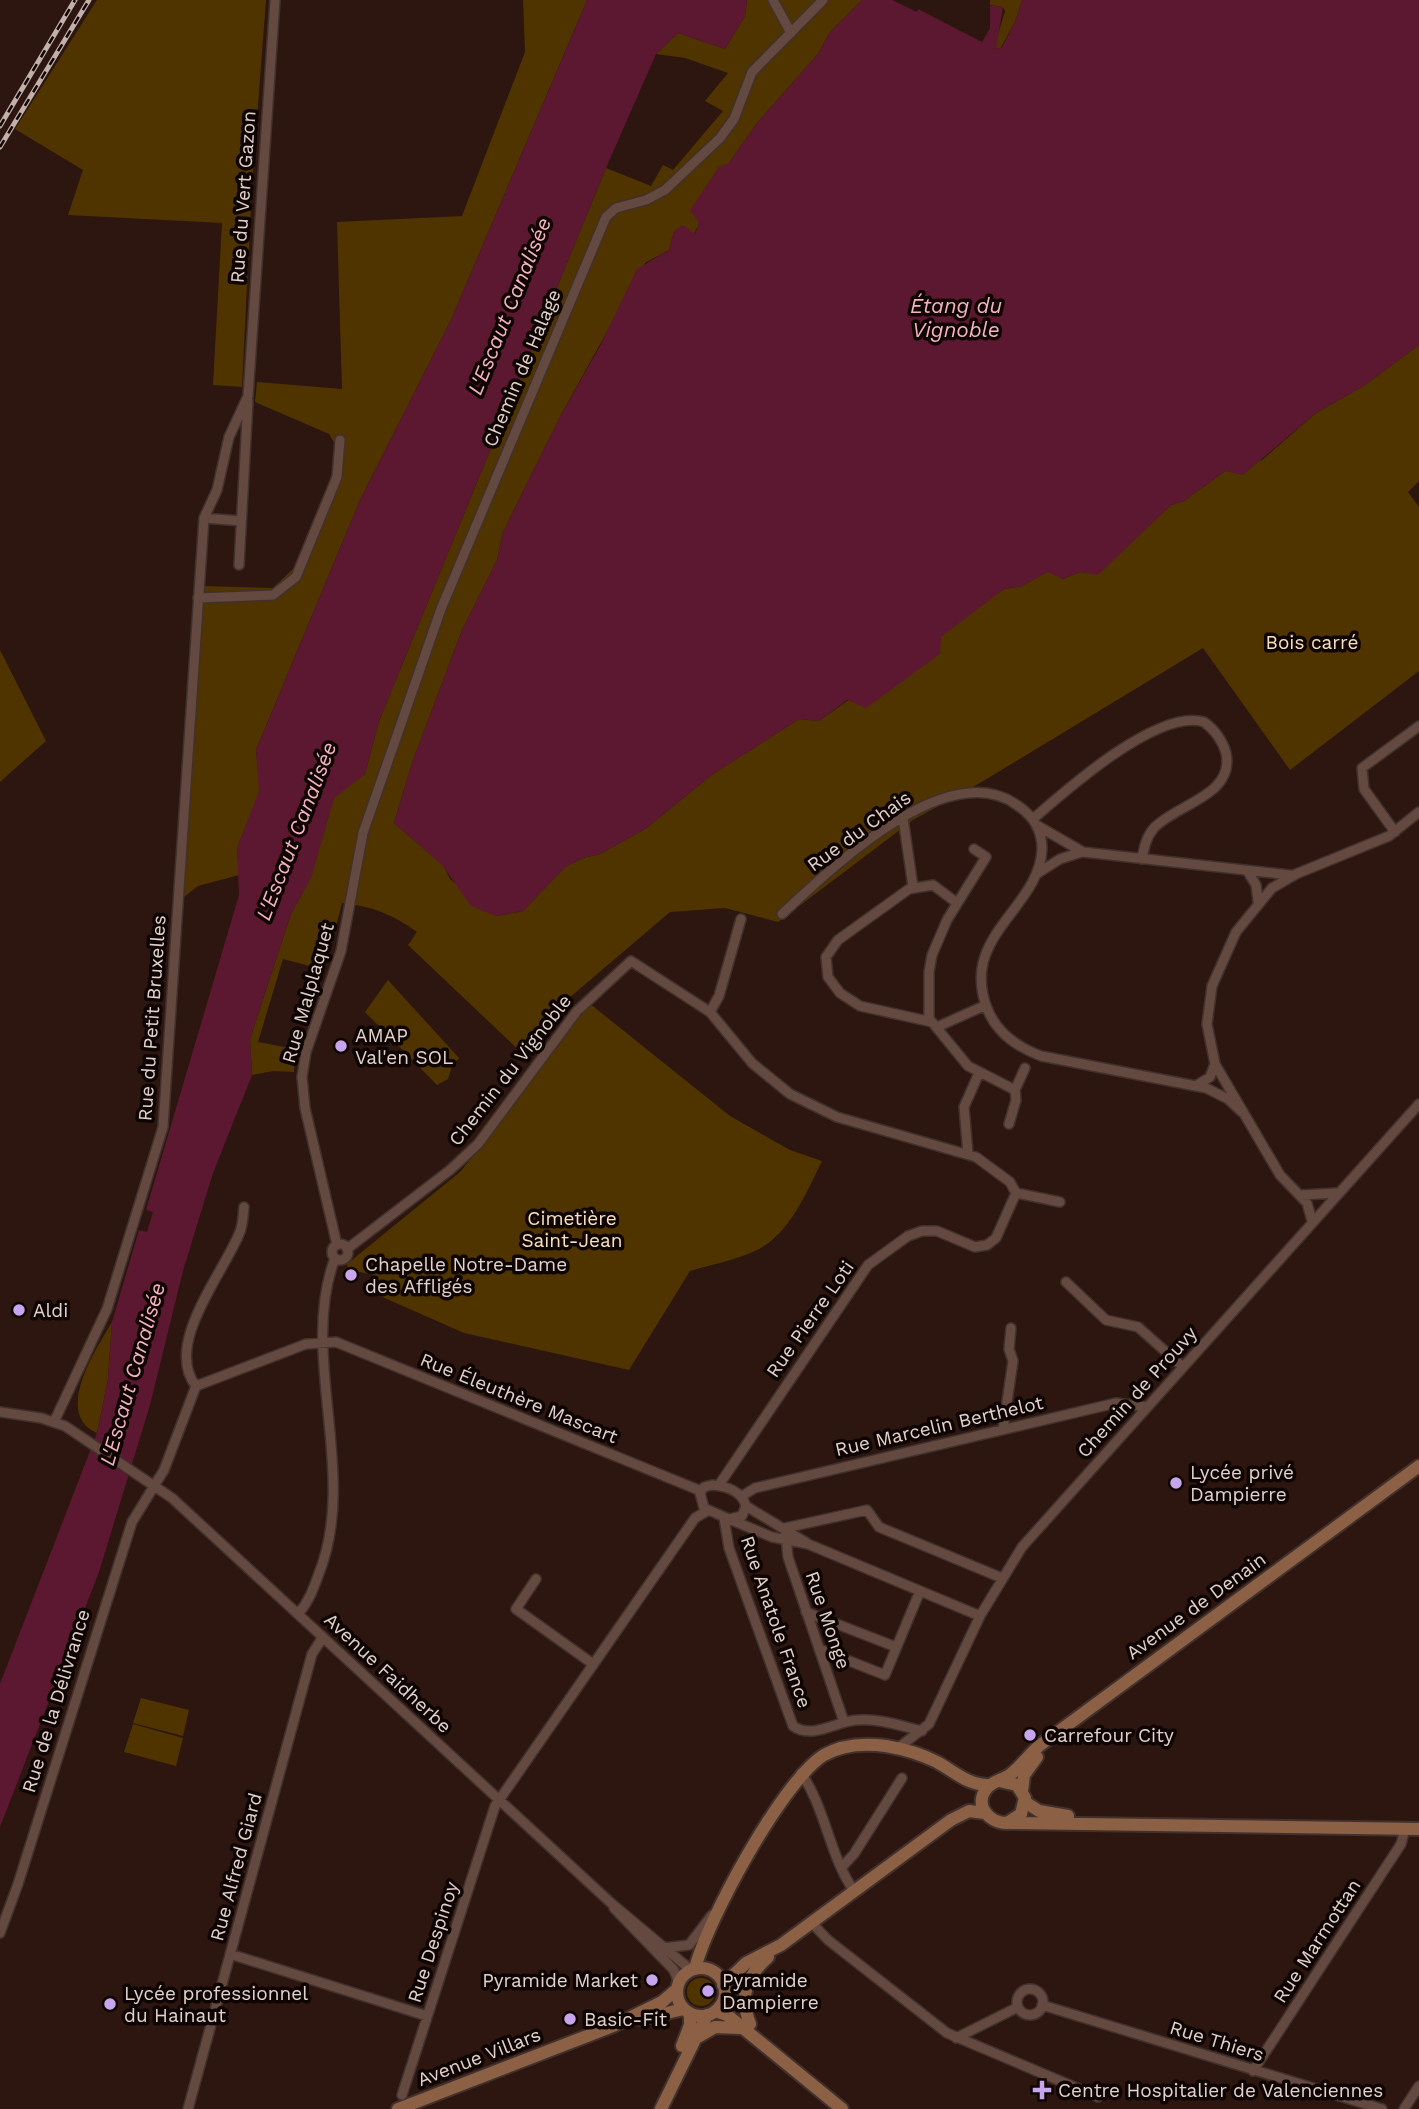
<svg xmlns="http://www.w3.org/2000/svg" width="1419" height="2109" font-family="'Work Sans',sans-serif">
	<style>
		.green { fill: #4f3400 }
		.water { fill: #5c1731 }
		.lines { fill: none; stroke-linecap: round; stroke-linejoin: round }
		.street-casing { stroke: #41312d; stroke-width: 12 }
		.secondary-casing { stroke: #41312d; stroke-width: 16 }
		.street { stroke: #634940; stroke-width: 9 }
		.secondary { stroke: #8c6045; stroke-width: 12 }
		.rail-casing { stroke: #c2b1ab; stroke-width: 5 }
		.rail { stroke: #0e0503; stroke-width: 2.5; stroke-dasharray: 8; stroke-linecap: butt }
		.poi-dot { fill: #c8a6ef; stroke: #0e0503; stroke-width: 2.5 }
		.labels { text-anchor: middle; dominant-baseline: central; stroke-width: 7; stroke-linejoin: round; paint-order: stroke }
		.street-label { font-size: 19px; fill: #e2d2cd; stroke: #0e0503 }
		.park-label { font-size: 19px; fill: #f9e1be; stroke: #0e0503 }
		.poi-label { font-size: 19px; fill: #e2d2cd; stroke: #0e0503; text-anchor: start }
		.water-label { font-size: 21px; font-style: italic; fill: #f4b2c3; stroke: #0e0503 }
	</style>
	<rect width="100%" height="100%" fill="#2d160f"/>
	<path class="green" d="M 97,0 L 266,0 L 252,184 L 242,387 L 213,385 L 222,223 L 68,215 L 83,170 L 15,129 Z
		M 523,0 L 587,0 L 451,320 L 360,500 L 256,750 L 260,791 L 237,848 L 239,875 L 198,886 L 184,897 L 203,586 L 273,588 L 297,565 L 332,478 L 335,444 L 329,434 L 255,402 L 257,382 L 342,389 L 337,222 L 462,216 L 525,52 Z
		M 747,0 L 862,0 L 830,32 L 818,54 L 757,123 L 729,163 L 694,234 L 674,231 L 669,250 L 645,263 L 561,415 L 503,532 L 497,560 L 462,630 L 412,763 L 394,823 L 443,865 L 450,879 L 496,916 L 523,911 L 565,867 L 583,858 L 600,854 L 645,829 L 713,774 L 799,719 L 819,721 L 1004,589 L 1022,586 L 1048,571 L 1063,579 L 1080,572 L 1098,574 L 1171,505 L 1184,501 L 1225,471 L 1262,460 L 1316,413 L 1365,385 L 1419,345 L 1419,481 L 1408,492 L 1419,507 L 1419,671 L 1290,770 L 1203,648 L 980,783 L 913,820 L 778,922 L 725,908 L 670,912 L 562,1004 L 524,1055 L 408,945 L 417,932 C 394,915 372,906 342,903 L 325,970 L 283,959 L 258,1042 L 295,1049 L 294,1072 L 273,1071 L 252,1075 L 250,1039 L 291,914 L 311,877 L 334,797 L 365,774 L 379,721 L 606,168 L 651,186 L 663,165 L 673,170 L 723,111 L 705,101 L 728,73 L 685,58 L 656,54 L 678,33 L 725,49 L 745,16 Z
		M 990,0 L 1022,0 L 1015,22 L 1000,49 L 994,48 L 1005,11 L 1003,7 L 990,5 Z
		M 0,650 L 46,741 L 0,782 Z
		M 388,980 L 459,1058 L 452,1066 L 448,1079 L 437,1085 L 365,1012 Z
		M 589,1003 L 730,1116 L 790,1150 L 822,1161 C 809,1187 795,1221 772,1240 C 752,1258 715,1263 690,1271 L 629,1370 L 464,1333 L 380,1296 L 381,1292 L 373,1289 L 376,1276 L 348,1269 L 347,1264 L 460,1172 L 512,1108 Z
		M 112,1322 L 108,1379 L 97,1433 C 53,1414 96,1349 112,1322 Z
		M 141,1698 L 189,1710 L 183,1736 L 133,1723 Z
		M 133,1724 L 183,1738 L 176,1766 L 124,1752 Z
		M687 1992a14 14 0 1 1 28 0a14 14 0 1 1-28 0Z"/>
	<path class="water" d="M 587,0 L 747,0 L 745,16 L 725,49 L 678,33 L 656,54 L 606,168 L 379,721 L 365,774 L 334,798 L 311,878 L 291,914 L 250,1039 L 252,1075 L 213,1173 L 183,1271 L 150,1405 L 99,1572 L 0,1827 L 0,1684 L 97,1433 L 108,1379 L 112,1322 L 139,1230 L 147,1232 L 153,1212 L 146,1210 L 239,895 L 237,848 L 259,791 L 256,750 L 360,500 L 451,320 Z
		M 862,0 L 892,0 L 917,12 L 918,9 L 982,42 L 990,28 L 990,5 L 1003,7 L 996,49 L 1002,47 L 1015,22 L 1022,0 L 1419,0 L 1419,345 L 1365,385 L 1316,413 L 1243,475 L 1225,471 L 1184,501 L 1171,505 L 1098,575 L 1080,572 L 1063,579 L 1048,572 L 1022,586 L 1004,589 L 941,637 L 940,654 L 866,708 L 847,700 L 819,721 L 799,719 L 713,774 L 645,829 L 600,854 L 583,858 L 565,867 L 523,911 L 496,916 L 471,906 L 442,865 L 394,823 L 412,763 L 462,630 L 497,560 L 503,532 L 561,415 L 600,346 L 637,269 L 669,250 L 674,231 L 683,225 L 695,234 L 699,223 L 690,210 L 719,167 L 729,163 L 757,123 L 818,54 L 830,32 Z"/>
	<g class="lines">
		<g class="street-casing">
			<path id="street" d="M 773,0 L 791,33
				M 204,518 L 241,521
				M 239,565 L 248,401
				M 198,598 L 273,595 L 296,577 L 337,477 L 340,440
				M 903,818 L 913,887
				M 1033,819 C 1066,790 1158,708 1204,722 C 1214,729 1223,741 1226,753 C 1235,796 1176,804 1154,828 C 1146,837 1144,848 1142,859
				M 1038,826 L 1083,852 L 1290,875
				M 1395,832 L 1364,789 L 1362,768 L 1419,726
				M 1248,872 L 1256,885 L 1258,901
				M 1038,873 L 1060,859 L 1082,852
				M 957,903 L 933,885 L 909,889 L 838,940 L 826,957 L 828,977 L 840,993 L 860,1006 L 932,1022 L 968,1066 L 1015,1090
				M 782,914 C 831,869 947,755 1017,805 C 1033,816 1042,829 1042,849 C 1040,908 959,936 987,1008 C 996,1032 1017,1047 1041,1056 L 1206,1088 L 1228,1099 L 1242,1112
				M 929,1021 L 929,972 L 932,955 L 947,920 L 986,857 L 974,849
				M 937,1027 L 986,1005
				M 1197,1085 L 1210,1077 L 1215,1064
				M 1009,1124 L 1016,1100 L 1015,1090 L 1025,1068
				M 968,1154 L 964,1107 L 979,1073
				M 1016,1193 L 1060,1202
				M 1302,1195 L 1336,1193
				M 1312,1221 L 1307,1203 L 1280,1175 L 1215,1064 L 1207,1024 L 1212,986 L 1236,932 L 1272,888 L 1296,874 L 1389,836 L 1419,812
				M332 1252a8 8 0 1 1 16 0a8 8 0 1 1-16 0Z
				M 337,1245 L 305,1108 L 302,1077 L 306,1052 L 341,951 L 363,833 L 441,609 L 606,217 L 616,208 L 646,200 L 665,190 L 720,138 L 734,119 L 752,72 L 823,0
				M 347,1249 L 450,1170 L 478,1144 L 577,1011 L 631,961 L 710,1012
				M 1066,1282 L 1106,1320 L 1138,1327 L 1183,1367
				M 196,1386 C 163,1345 224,1272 239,1234 C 243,1226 243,1216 244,1207
				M 0,1412 L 41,1418 L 65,1426 L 172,1498 L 611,1903 L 691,1970
				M 54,1422 L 107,1309 L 163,1127 L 204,518 L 217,490 L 229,437 L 248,396 L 275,0
				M 1003,1429 L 1013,1361 L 1009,1349 L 1011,1328
				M 712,1485 C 726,1486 742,1491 746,1506 L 742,1516 L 729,1519 L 704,1508 L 700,1493 L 704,1487 Z
				M 719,1485 L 868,1265 L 908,1236 L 922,1231 L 937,1231 L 975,1247 L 987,1245 L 996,1238 L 1016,1193 L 1010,1182 L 976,1157 L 837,1117 L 790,1094 L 752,1063 L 710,1012 L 719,996 L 741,919
				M 742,1496 L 755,1488 L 1116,1403 L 1147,1407
				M 746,1506 L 807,1543
				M 724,1518 L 729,1548 L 793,1726 C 813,1740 836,1721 857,1720 C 879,1718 901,1726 922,1731
				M 729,1519 L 772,1537 L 808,1544 L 980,1616
				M 536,1579 L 516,1609 L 593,1664
				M 806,1612 L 896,1647
				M 298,1614 C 308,1603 313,1590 318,1576 C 360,1474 298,1356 335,1258
				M 819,1649 L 885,1675 L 920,1591
				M 844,1722 L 788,1557 L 785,1528 L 867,1510 L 879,1527 L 1002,1578
				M 898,1748 L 929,1724 L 980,1616 L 1022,1547 L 1419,1104
				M 801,1773 C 826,1809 829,1855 854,1891
				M 841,1868 L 854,1854 L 902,1778
				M 614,1908 L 674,1970 L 679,1984
				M 811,1922 L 828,1940 L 947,2033 L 1098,2097
				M 0,1933 L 18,1884 L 132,1522 L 164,1470 L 196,1386 L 306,1344 L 336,1342 L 701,1491
				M 663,1948 L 689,1945 L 712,1915
				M 230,1954 L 427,2016
				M1017 2002a13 13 0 1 1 26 0a13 13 0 1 1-26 0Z
				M 1042,2005 L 1382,2109
				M 956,2038 L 1018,2007
				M 1253,2071 L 1401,1844 L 1405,1829
				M 402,2095 L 495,1806 L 695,1518 L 707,1511
				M 188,2109 L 312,1654 L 323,1637
				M 1404,2109 L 1419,2086"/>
		</g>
		<g class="secondary-casing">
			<path id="secondary" d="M 999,1781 L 1017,1785 L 1025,1798 L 1021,1814 L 1007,1823 C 989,1823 973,1805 987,1788 C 993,1781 1003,1780 1011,1774 C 1021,1766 1029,1755 1039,1746 L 1419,1466
				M 1022,1791 L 1024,1775 L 1037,1757
				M 1025,1802 L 1039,1811 L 1068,1816
				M 1010,1823 L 1419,1829
				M677 1992a24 24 0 1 1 48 0a24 24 0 1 1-48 0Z
				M 695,1969 C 706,1922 783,1780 824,1755 C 843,1744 864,1743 886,1746 C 904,1749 921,1754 937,1762 C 955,1772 969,1786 990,1785
				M 723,1985 L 746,1963 L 781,1945 L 951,1820 L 969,1811 L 985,1813
				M 716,2011 L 727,2015 L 842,2109
				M 640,2019 L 684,2009
				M 750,2024 C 739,1996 746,1977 768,1957
				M 696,2038 L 715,2027 L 740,2028
				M 682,2046 L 690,2025 L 690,2013
				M 398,2109 L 613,2026 L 662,2002 L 677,1989
				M 661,2109 L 707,2015"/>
		</g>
		<use href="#street" class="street"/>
		<use href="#secondary" class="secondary"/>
		<g class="rail-casing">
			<path id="rail" d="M 0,126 L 75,0
				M 0,147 L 89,0"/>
		</g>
		<use href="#rail" class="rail"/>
	</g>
	<g class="poi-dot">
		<circle cx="341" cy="1046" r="7"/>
		<circle cx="351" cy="1275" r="7"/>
		<circle cx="19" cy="1310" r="7"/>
		<circle cx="1176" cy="1483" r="7"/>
		<circle cx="1030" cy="1735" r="7"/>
		<circle cx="652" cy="1980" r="7"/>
		<circle cx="708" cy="1991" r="7"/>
		<circle cx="110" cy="2004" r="7"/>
		<circle cx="570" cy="2019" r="7"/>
		<path d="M1038.5 2079.5h7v7h7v7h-7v7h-7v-7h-7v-7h7z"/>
	</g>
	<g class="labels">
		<g class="street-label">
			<text transform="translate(243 197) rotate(-86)">Rue du Vert Gazon</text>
			<text transform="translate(522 368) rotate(-67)">Chemin de Halage</text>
			<text transform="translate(859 831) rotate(-36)">Rue du Chais</text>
			<text transform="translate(308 993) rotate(-74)">Rue Malplaquet</text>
			<text transform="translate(152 1018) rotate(-86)">Rue du Petit Bruxelles</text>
			<text transform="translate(510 1070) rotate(-52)">Chemin du Vignoble</text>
			<text transform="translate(810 1319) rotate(-55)">Rue Pierre Loti</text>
			<text transform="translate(1137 1392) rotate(-48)">Chemin de Prouvy</text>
			<text transform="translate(519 1398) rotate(22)">Rue Éleuthère Mascart</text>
			<text transform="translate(939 1426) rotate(-13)">Rue Marcelin Berthelot</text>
			<text transform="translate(1196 1606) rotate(-36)">Avenue de Denain</text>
			<text transform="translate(828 1620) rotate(71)">Rue Monge</text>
			<text transform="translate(776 1622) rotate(71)">Rue Anatole France</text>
			<text transform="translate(388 1673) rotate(43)">Avenue Faidherbe</text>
			<text transform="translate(56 1701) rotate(-73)">Rue de la Délivrance</text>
			<text transform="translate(236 1867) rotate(-75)">Rue Alfred Giard</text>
			<text transform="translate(1317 1941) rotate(-57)">Rue Marmottan</text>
			<text transform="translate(433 1942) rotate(-72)">Rue Despinoy</text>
			<text transform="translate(1217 2041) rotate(17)">Rue Thiers</text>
			<text transform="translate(479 2057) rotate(-21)">Avenue Villars</text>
		</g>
		<g class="park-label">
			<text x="1312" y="642">Bois carré</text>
			<text x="572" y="1218">Cimetière<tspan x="572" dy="22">Saint-Jean</tspan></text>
		</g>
		<g class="poi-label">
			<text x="355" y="1035">AMAP<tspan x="355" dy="22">Val'en SOL</tspan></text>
			<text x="365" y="1264">Chapelle Notre-Dame<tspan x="365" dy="22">des Affligés</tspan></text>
			<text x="33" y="1310">Aldi</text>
			<text x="1190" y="1472">Lycée privé<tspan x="1190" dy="22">Dampierre</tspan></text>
			<text x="1044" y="1735">Carrefour City</text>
			<text x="638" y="1980" text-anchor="end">Pyramide Market</text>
			<text x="722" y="1980">Pyramide<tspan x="722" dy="22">Dampierre</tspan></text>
			<text x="124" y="1993">Lycée professionnel<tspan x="124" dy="22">du Hainaut</tspan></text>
			<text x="584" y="2019">Basic-Fit</text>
			<text x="1058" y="2090">Centre Hospitalier de Valenciennes</text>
		</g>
		<g class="water-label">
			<text x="956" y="305">Étang du<tspan x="956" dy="24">Vignoble</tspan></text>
			<text transform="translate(509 306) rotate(-68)">L'Escaut Canalisée</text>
			<text transform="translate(296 831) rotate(-69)">L'Escaut Canalisée</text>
			<text transform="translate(132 1374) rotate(-74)">L'Escaut Canalisée</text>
		</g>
	</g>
</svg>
